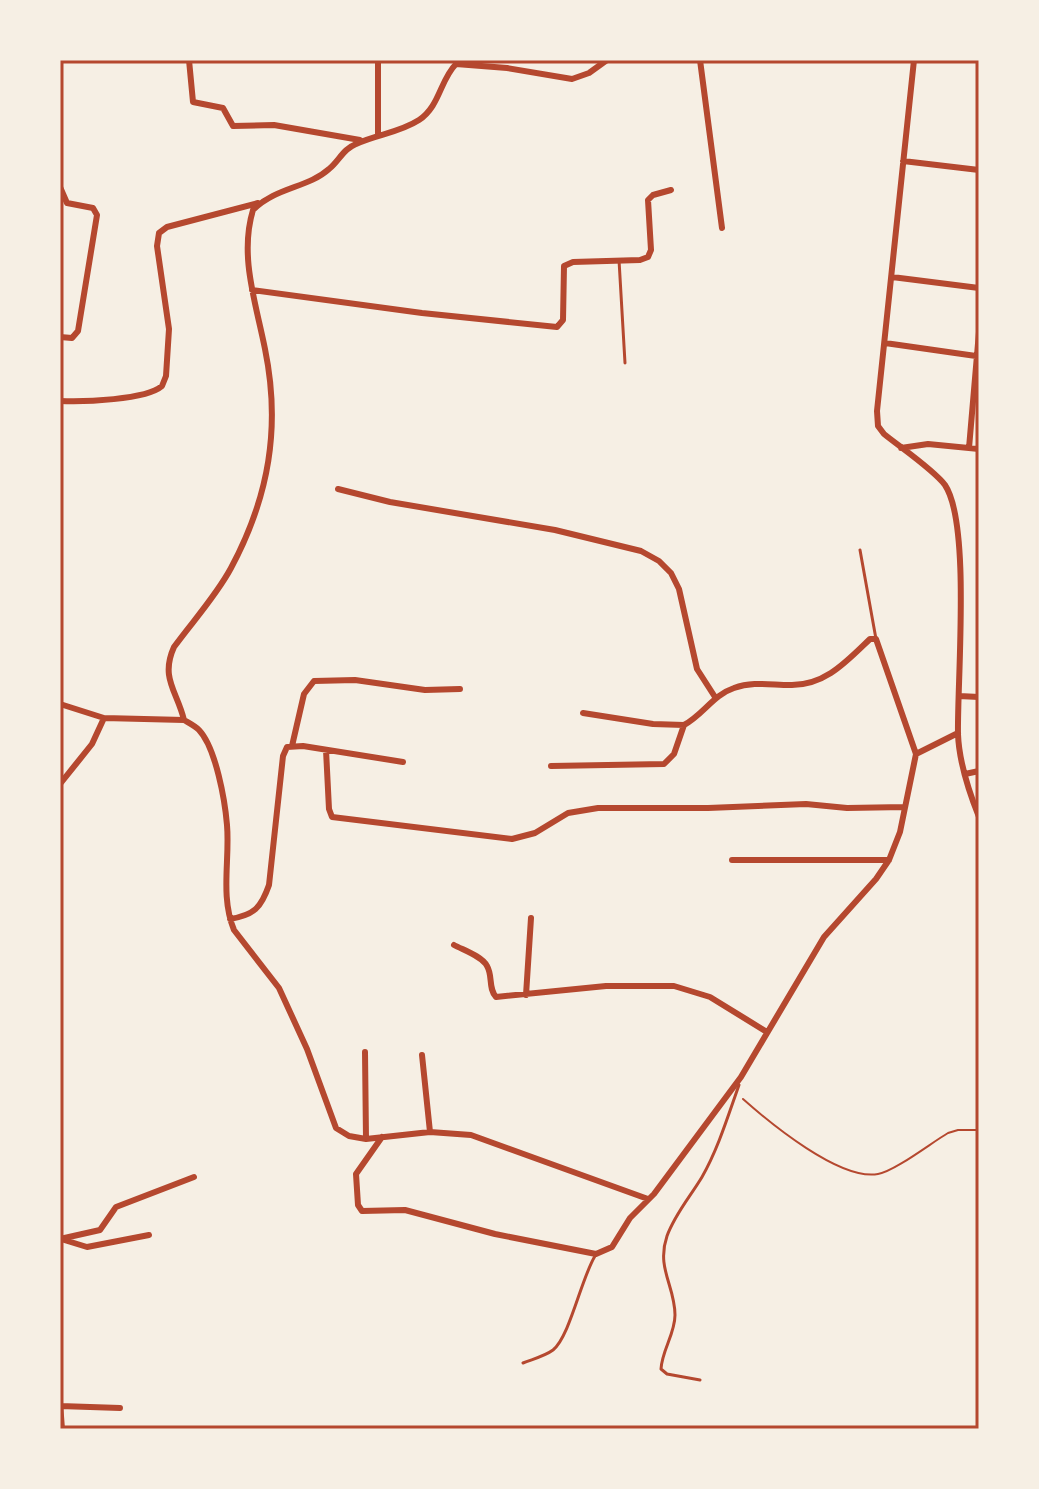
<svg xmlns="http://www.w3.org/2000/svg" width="1039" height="1489" font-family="'Varela Round',sans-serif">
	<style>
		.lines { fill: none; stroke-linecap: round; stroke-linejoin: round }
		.path { stroke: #b5482f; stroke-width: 2 }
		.service { stroke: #b5482f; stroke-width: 3 }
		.minor { stroke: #b5482f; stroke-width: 6 }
		.neatline { fill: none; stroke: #b5482f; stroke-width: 3 }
	</style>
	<rect width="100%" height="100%" fill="#f6efe4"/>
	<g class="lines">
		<path class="path" d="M 743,1099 C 770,1123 840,1181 878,1174 C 895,1171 931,1143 948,1133 L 958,1130 L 979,1130"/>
		<path class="service" d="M 619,260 L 625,363
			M 860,550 L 876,639
			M 523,1363 C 533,1359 545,1356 553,1350 C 570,1336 581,1279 595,1256
			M 700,1380 L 667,1374 L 661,1369 C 662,1350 675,1334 675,1315 C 675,1286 656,1268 667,1236 C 675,1214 690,1197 702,1177 C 718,1149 728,1116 739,1085"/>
		<path class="minor" d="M 189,60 L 193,102 L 223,108 L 233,126 L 274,125 L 360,140
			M 378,60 L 378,136
			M 700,60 L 722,228
			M 914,60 L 877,411 L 878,426 L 884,434 C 900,447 934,470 945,485 C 971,524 957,681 958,734 C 959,762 969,792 979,817
			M 903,161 L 979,170
			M 60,187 L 67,203 L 93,208 L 97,215 L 78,331 L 72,338 L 60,337
			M 892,277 L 979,288
			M 252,290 L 422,313 L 557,327 L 563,320 L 564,266 L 573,262 L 640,260 L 648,257 L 651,250 L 648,200 L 653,195 L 671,190
			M 885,343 L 976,356
			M 60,401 C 83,402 146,400 162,386 L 166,376 L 169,329 L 157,246 L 159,233 L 167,227 L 258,203
			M 901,448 L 928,444 L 979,449
			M 969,448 L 979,332
			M 338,489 L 390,502 L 555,530 L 641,551 L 659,561 L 671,573 L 679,589 L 697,669 L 715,697
			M 959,696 L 979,697
			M 60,704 L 104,718 L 184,720 C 177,691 160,678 174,647 C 193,621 216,596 231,568 C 269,497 281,427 265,349 C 256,303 239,256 253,210 C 276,187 308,188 329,169 C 339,161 343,149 356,144 C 377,134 399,133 419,120 C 440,106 440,80 456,64 L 507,68 L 572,79 L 589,73 L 607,60
			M 583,713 L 653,724 L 684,725 C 703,715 713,695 734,688 C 753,681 771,685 790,685 C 825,686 847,661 870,639 L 876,639 L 916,754
			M 184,720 C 189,723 195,726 199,730 C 216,748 225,801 227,825 C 230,860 220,896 234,930 L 279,988 L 307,1049 L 336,1128 L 349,1136 L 366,1139 L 430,1132 L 471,1135 L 648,1199
			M 292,746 L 304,694 L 314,681 L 355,680 L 425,690 L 460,689
			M 326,750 L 329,809 L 332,817 L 512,839 L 535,833 L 568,813 L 598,808 L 708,808 L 806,804 L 847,808 L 905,807
			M 551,766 L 664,764 L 674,754 L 684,725
			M 965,774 L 979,771
			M 60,784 L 92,744 L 104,718
			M 732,860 L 889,860
			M 230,919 C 254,915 261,908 269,885 L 283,756 L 287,747 L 303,746 L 403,762
			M 454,945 C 463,950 482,956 487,966 C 493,976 488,988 496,997 L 606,986 L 674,986 L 710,997 L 767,1032
			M 526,995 L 531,918
			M 365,1052 L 366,1139
			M 422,1055 L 430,1132
			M 382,1137 L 356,1174 L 358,1205 L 362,1211 L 405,1210 L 495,1234 L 596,1254 L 612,1247 L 630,1218 L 654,1194 L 741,1077 L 824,937 L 876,879 L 889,860 L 900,832 L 916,754 L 958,733
			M 60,1239 L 100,1230 L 116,1207 L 194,1177
			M 61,1239 L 87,1247 L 149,1235
			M 60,1403 L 62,1429
			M 60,1406 L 120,1408"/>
	</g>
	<rect width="1039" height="1489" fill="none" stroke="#f6efe4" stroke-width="124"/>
	<rect x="62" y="62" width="915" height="1365" class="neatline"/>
</svg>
